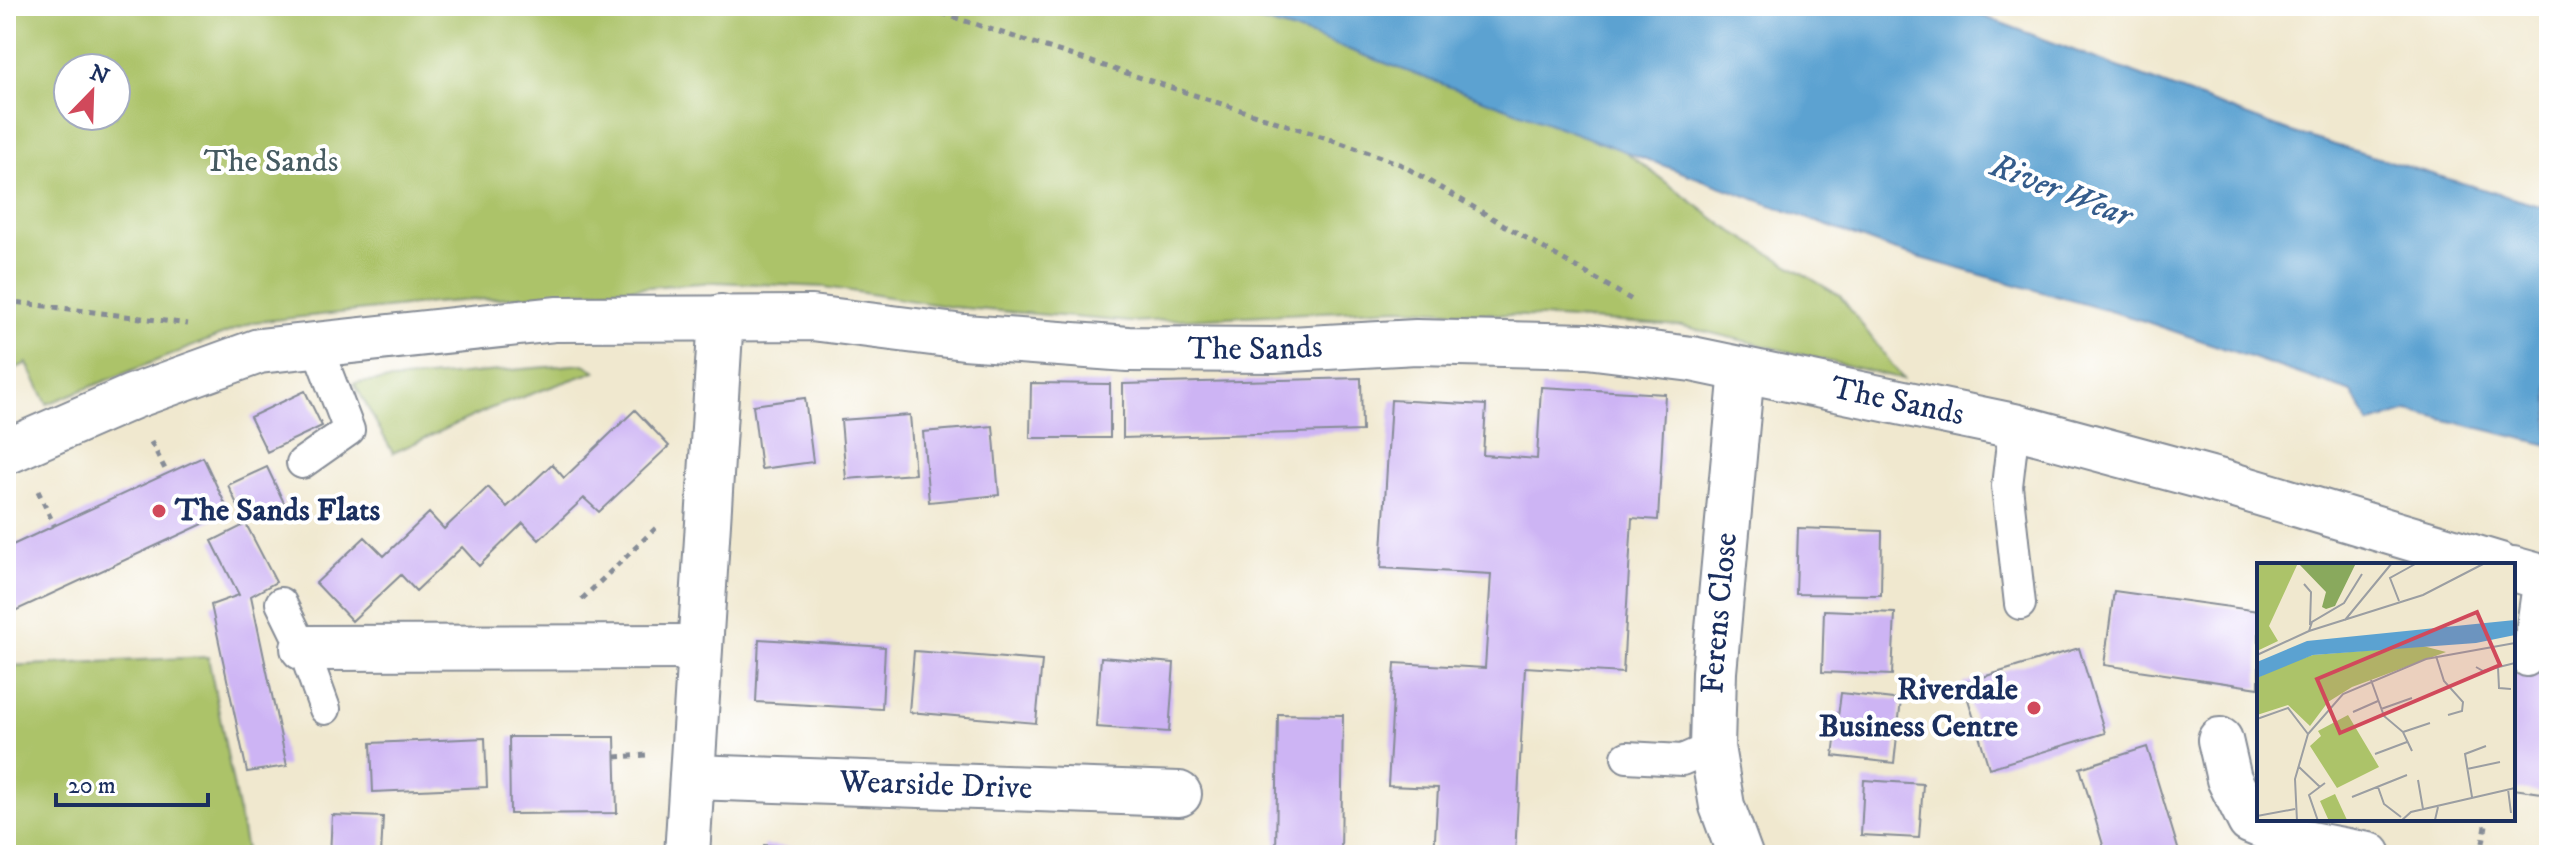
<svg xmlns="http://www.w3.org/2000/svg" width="2555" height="861" font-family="'IM FELL DW Pica',serif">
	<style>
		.green { fill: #acc369; stroke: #647964; stroke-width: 2; fill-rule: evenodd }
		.water { fill: #5ba2d1; stroke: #3b6898; stroke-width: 2 }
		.building { fill: #cdb4f4 }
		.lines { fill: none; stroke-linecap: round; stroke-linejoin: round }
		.service-casing { stroke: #868c96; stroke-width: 34 }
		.minor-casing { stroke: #868c96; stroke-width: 48 }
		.path { stroke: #868c96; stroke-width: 5; stroke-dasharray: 6 6; stroke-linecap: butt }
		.service { stroke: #fff; stroke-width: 30 }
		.minor { stroke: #fff; stroke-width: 44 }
		.poi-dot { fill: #d1495b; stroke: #fff; stroke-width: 3 }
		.labels { text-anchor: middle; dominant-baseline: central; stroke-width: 8; stroke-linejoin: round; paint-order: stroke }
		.park-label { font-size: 32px; fill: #465b61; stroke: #fff }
		.street-label { font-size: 32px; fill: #1b2f5e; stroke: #fff }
		.poi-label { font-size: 32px; font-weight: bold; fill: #1b2f5e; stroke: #fff; text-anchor: start }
		.water-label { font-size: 34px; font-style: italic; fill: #355d8c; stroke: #fff }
		.inset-road { fill: none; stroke: #9b9ea2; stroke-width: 2 }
		.view { fill: #d1495b; fill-opacity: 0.15; stroke: #d1495b; stroke-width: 4 }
		.inset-edge { fill: none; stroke: #1b2f5e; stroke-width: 4 }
	</style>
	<rect width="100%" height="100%" fill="#fff"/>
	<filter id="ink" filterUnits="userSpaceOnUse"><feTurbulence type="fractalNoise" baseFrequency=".0125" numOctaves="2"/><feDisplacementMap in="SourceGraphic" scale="16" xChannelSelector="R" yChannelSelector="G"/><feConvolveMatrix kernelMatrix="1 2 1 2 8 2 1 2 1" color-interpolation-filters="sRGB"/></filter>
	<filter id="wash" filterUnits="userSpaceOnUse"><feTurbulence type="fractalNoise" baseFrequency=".006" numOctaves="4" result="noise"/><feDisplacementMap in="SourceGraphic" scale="32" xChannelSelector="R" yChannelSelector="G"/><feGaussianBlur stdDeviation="1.8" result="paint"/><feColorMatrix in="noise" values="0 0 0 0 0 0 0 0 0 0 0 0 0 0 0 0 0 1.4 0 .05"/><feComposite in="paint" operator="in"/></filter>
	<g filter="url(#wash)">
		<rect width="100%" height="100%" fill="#f0e8cf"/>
		<path class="green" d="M 6,6 L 1205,6 L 1306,34 L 1623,150 L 1724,226 L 1840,296 L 1903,379 L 1682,326 L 1399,308 L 1131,322 L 952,307 L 825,287 L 715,282 L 433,303 L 254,322 L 47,404 L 27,363 L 6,373 ZM 68,68 L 116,68 L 116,116 L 68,116 Z
			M 584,364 L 596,371 L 489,409 L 393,453 L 354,383 Z
			M 208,657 L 247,855 L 6,855 L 6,666 Z"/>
		<path class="water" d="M 1205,6 L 1956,6 L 2288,131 L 2549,209 L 2549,445 L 2408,411 L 2369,424 L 2352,392 L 2141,320 L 1893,250 L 1306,34 Z"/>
		<g id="blocks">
			<path class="building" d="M 1361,378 L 1362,431 L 1123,438 L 1123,384 Z
				M 1031,383 L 1110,384 L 1110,438 L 1030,438 Z
				M 1541,387 L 1665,394 L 1658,520 L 1632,518 L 1623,673 L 1525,667 L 1515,855 L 1434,855 L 1438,788 L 1388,786 L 1395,663 L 1485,668 L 1491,574 L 1381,568 L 1391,400 L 1486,405 L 1483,455 L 1537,459 Z
				M 305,391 L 322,426 L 267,452 L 250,417 Z
				M 805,398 L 813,462 L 761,469 L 753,405 Z
				M 635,410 L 669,446 L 599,512 L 584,498 L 539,540 L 523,523 L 479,566 L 462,547 L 416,591 L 401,575 L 352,621 L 316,583 L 365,537 L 384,556 L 429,513 L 444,529 L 488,487 L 507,507 L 552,464 L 564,478 Z
				M 910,415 L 915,474 L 846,479 L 841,420 Z
				M 993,426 L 999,495 L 929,502 L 923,432 Z
				M 203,457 L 229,512 L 6,615 L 6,548 Z
				M 267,467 L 285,505 L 246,524 L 228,485 Z
				M 246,524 L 276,582 L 251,596 L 287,766 L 247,772 L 211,605 L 239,595 L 212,541 Z
				M 1798,528 L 1882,531 L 1881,595 L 1796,594 Z
				M 2114,591 L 2259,611 L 2259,688 L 2104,665 Z
				M 1824,610 L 1895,613 L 1892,675 L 1822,672 Z
				M 759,639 L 885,647 L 882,709 L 756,702 Z
				M 2079,648 L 2105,733 L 1989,768 L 1963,683 Z
				M 914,651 L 1042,661 L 1036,723 L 909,712 Z
				M 1101,657 L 1174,663 L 1169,732 L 1096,727 Z
				M 2513,659 L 2549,664 L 2549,794 L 2513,789 Z
				M 1841,693 L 1901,700 L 1894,763 L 1833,756 Z
				M 1278,714 L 1343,715 L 1341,855 L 1276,855 Z
				M 509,737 L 615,737 L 617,813 L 510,814 Z
				M 485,738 L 487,787 L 373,792 L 371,743 Z
				M 2147,747 L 2180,855 L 2106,855 L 2080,768 Z
				M 1864,780 L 1923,784 L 1919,838 L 1861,835 Z
				M 332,815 L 383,817 L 381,855 L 330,855 Z
				M 764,845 L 863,853 L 863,855 L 763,855 Z"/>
		</g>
	</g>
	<g filter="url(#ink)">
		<use href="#blocks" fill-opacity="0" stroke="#868c96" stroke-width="2"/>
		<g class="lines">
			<g class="service-casing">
				<path id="service" d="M 2014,426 L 2007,486 L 2020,604
					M 302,463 L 349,430 L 316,344
					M 281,603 L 303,648 L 325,709
					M 2527,661 L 2539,577
					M 1627,757 L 1682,760 L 1712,747"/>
			</g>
			<g class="minor-casing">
				<g id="minor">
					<path id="s1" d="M 6,452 L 132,397 L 259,351 L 556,319 L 812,318 L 964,337 L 1128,349 L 1273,350 L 1416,342 L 1587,346 L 1692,359 L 2014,426 L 2229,484 L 2500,565"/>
					<path d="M 2513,569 L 2549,579"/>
					<path d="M 303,648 L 698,647"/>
					<path d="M 2220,740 L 2229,779 L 2250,821 L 2300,842 L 2369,855"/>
					<path id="s2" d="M 692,777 L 1179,794"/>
					<path d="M 687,855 L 721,317"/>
					<path id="s3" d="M 1740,855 L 1722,806 L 1712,747 L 1714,672 L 1742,370"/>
				</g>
			</g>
			<path class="path" d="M 919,6 L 1327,138 L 1400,164 L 1632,300
				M 6,301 L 188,324
				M 151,442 L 167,473
				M 38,491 L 54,525
				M 582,599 L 658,526
				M 616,757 L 647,755
				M 2481,855 L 2487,819"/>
			<use href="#service" class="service"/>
			<use href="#minor" class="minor"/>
		</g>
	</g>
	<g class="poi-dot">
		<circle cx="159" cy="511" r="8"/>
		<circle cx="2034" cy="708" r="8"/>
	</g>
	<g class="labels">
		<g class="park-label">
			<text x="271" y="162">The Sands</text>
		</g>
		<g class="street-label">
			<text stroke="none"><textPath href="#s1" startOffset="1272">The Sands</textPath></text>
			<text stroke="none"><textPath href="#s1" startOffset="1920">The Sands</textPath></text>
			<text stroke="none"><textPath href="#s3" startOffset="246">Ferens Close</textPath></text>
			<text stroke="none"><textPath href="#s2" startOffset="244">Wearside Drive</textPath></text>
		</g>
		<g class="poi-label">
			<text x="175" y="511">The Sands Flats</text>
			<text x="2018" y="690" text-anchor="end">Riverdale<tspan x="2018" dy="37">Business Centre</tspan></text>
		</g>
		<g class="water-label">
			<text transform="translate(2061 191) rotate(21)">River Wear</text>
		</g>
	</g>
	<g transform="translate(2257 563)">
		<rect width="258" height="258" fill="#f0e8cf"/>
		<path d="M 0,0 L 41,0 L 12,63 L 21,78 L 0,88 ZM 166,83 L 189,89 L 95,124 L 71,139 L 53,163 L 31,142 L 0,152 L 0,115 L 21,104 L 56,92 ZM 91,152 L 122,204 L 80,225 L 53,183 L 64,173 L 61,168 ZM 78,231 L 90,257 L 88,258 L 72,258 L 63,238 Z" fill="#acc369"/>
		<path d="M 41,0 L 99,0 L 78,43 L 69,46 L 65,44 L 69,29 Z" fill="#89a95d"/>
		<path d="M 258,57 L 258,72 L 219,80 L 56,92 L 0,115 L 0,99 L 50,78 Z" fill="#5ba2d1"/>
		<path class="inset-road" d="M 47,21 L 54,29 L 53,62M 142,38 L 133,15 L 160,0M 88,57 L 135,0M 52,68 L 55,59 L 87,40 L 105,11M 0,92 L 52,68 L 166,32 L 228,0M 179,93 L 187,118 L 206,139 L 205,148 L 191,152M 219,104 L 226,108 L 258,100M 241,104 L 242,125 L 254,126M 114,117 L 127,153 L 146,169 L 155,188M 124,146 L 155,135M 96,149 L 121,138M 0,156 L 31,145 L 51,171M 146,169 L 173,160M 118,191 L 150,179M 42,204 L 63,224M 210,206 L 243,199M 161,217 L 166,246M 121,224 L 127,241 L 144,254M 251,226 L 254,250M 95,234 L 150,212M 215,234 L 208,191 L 229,183M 0,253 L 38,246M 40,258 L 38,216 L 51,171 L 86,131 L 169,96 L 258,80M 61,258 L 52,232 L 68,220M 144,258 L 154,249 L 258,225M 152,258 L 178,257 L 181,244"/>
		<path class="view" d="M 220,49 L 243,102 L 83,170 L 60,116 Z"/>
		<rect width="258" height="258" class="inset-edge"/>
	</g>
	<rect width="2555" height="861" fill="none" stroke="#fff" stroke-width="32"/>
	<g transform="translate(92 92) rotate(23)"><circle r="38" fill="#ffffff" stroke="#a4acbf" stroke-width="2"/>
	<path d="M0-6L14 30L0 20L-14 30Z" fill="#d1495b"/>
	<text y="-12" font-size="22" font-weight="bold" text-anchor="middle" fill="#1b2f5e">N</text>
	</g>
	<path d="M56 793v12h152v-12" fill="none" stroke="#1b2f5e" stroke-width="4"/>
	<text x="68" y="793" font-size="24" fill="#1b2f5e" stroke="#ffffff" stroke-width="6" paint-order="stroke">20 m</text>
</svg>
